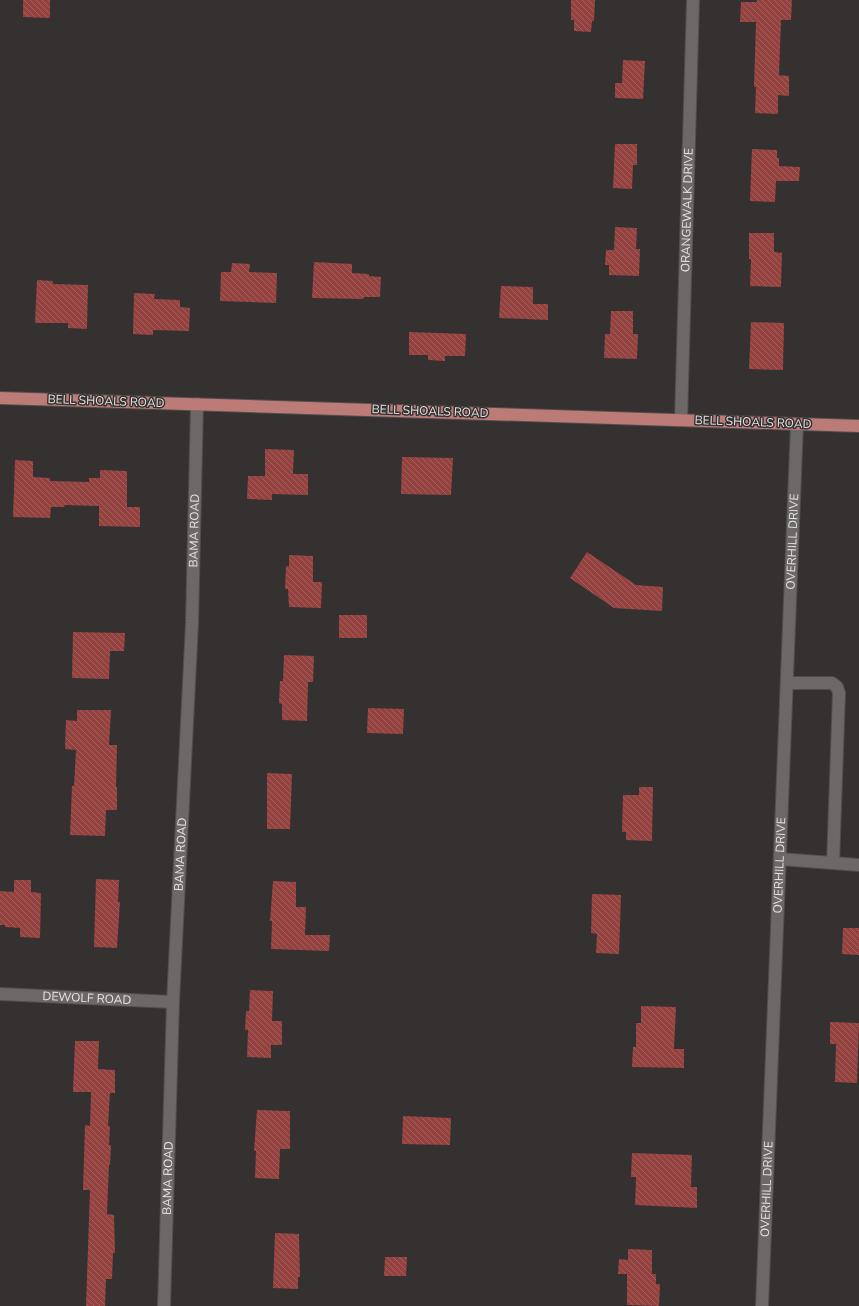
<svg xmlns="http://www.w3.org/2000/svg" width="859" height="1306" font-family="'Nunito Sans',sans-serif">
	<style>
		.building { fill: url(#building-back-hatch) }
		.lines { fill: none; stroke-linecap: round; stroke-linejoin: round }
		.minor-casing { stroke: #514e4d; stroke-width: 14 }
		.major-casing { stroke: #514e4d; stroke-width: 14 }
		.minor { stroke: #6c6868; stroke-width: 12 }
		.major { stroke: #bc7b77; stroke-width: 12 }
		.labels { text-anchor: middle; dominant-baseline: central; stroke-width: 3; stroke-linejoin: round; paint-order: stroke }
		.street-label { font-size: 12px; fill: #e6e4e4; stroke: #343130 }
	</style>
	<defs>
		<pattern id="building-back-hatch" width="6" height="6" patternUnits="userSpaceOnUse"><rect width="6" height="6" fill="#944240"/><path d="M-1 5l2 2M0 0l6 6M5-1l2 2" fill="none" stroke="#a35d5b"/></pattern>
	</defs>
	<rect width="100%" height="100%" fill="#343130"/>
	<path class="building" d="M 23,0 L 50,0 L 50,18 L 23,17 Z
		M 571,0 L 595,0 L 594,21 L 592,21 L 591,32 L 574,31 L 574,20 L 571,20 Z
		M 757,0 L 792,0 L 791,20 L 781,20 L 779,75 L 789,76 L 789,96 L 778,95 L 778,114 L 755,113 L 756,87 L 754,87 L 756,22 L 740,22 L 741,2 L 757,2 Z
		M 623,60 L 645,61 L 643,99 L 615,98 L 615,83 L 622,83 Z
		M 615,144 L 637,144 L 637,165 L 633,165 L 632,189 L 613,188 Z
		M 752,149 L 777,150 L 777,158 L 779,158 L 779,166 L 800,167 L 799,181 L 776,181 L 775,202 L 750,201 Z
		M 615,227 L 637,228 L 636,249 L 640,249 L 639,276 L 609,275 L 609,265 L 605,265 L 606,250 L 614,250 Z
		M 749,233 L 774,233 L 774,252 L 782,253 L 781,287 L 750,286 L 751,259 L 749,259 Z
		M 314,262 L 352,264 L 352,273 L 369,274 L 369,276 L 381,277 L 380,297 L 364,297 L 363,299 L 312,298 Z
		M 232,263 L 250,264 L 249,272 L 277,273 L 276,303 L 220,301 L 221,272 L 231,272 Z
		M 37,280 L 53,281 L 53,284 L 88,285 L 87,329 L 68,328 L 68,323 L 35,323 Z
		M 501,286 L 533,287 L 533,304 L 548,304 L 548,320 L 499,318 Z
		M 134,293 L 155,294 L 154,299 L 180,300 L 180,307 L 190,308 L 189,331 L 153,330 L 153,335 L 133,334 Z
		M 611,311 L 633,311 L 633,334 L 638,334 L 637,359 L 604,358 L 605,334 L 610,334 Z
		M 751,322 L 784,323 L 783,370 L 749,369 Z
		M 409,332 L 466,334 L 465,356 L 445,356 L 445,361 L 428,360 L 428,355 L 409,355 Z
		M 265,449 L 294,450 L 293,474 L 308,474 L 308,495 L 272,494 L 272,500 L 247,499 L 248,476 L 265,476 Z
		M 402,457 L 453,458 L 451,495 L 401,494 Z
		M 15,460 L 33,461 L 33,477 L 50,478 L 50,481 L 89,482 L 89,478 L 100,478 L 100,470 L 127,471 L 127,507 L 140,507 L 140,527 L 99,526 L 99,506 L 65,505 L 64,507 L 51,507 L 50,518 L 13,517 Z
		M 587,552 L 636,585 L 663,587 L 662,611 L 614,608 L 570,578 Z
		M 289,555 L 313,556 L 313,582 L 322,582 L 321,608 L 289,607 L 288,589 L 285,589 L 286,566 L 289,567 Z
		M 339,615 L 367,615 L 367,638 L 339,638 Z
		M 73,632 L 125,633 L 124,651 L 110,651 L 109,679 L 72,678 Z
		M 284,655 L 314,656 L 313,682 L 308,682 L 307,721 L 282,720 L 282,704 L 279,703 L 280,681 L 283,681 Z
		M 368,708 L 404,709 L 403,734 L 367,733 Z
		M 77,710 L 111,710 L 109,745 L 117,745 L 116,787 L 117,787 L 117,810 L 106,810 L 105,836 L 70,835 L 72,786 L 74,786 L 76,750 L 65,749 L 66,720 L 77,721 Z
		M 267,773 L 292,774 L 290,829 L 267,829 Z
		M 639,787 L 653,787 L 652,841 L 626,840 L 626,832 L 622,832 L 623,795 L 639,795 Z
		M 96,879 L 119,880 L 118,902 L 120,902 L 117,948 L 94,947 Z
		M 14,880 L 31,880 L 31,892 L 41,893 L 40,938 L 20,937 L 20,928 L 5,927 L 5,925 L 0,925 L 0,891 L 14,892 Z
		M 273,881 L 296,882 L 296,907 L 306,907 L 305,935 L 330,935 L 329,951 L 271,949 L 272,921 L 270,921 Z
		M 592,894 L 621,895 L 619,954 L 596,953 L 597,934 L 591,933 Z
		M 843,928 L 859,928 L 859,955 L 842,954 Z
		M 250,990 L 273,991 L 272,1021 L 282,1021 L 282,1045 L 271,1045 L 271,1058 L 247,1057 L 248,1030 L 245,1030 L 246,1011 L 249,1011 Z
		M 641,1006 L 676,1007 L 674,1049 L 684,1049 L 684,1068 L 632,1067 L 633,1047 L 636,1047 L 636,1023 L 641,1023 Z
		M 830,1022 L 859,1023 L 857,1083 L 835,1082 L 836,1044 L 830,1044 Z
		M 75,1041 L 99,1041 L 98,1069 L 115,1070 L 115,1093 L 110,1093 L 108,1126 L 110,1126 L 109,1145 L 111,1145 L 110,1165 L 109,1165 L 107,1214 L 114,1215 L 115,1253 L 113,1253 L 112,1279 L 106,1279 L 105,1306 L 86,1306 L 90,1190 L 83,1190 L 85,1125 L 90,1126 L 91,1092 L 73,1092 Z
		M 257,1110 L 290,1111 L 290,1149 L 280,1149 L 279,1179 L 255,1178 L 256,1151 L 254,1151 Z
		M 403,1116 L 451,1118 L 450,1145 L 402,1144 Z
		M 632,1153 L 692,1155 L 691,1187 L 697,1187 L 697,1208 L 635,1205 L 636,1177 L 631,1177 Z
		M 275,1233 L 299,1234 L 300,1277 L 298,1277 L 298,1289 L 273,1288 Z
		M 628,1249 L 652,1250 L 652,1274 L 656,1274 L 656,1284 L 660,1284 L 659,1306 L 627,1305 L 627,1274 L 618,1274 L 619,1259 L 628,1260 Z
		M 385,1257 L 407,1257 L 406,1276 L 384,1276 Z"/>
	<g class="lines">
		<g class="minor-casing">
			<g id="minor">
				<path id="s1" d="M 681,420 L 693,0"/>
				<path d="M 787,683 L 832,683 L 837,687 L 839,693 L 833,863"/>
				<path d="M 780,859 L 859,865"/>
				<path id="s2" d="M 0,994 L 173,1002"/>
				<path id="s3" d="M 164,1306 L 173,1002 L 192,623 L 197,404"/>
				<path id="s4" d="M 762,1306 L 797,424"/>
			</g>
		</g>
		<g class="major-casing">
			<path id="major" d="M 0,398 L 859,426"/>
		</g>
		<use href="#minor" class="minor"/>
		<use href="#major" class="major"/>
	</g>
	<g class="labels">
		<g class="street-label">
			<text stroke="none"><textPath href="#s1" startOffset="210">ORANGEWALK DRIVE</textPath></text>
			<text transform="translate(106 401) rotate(2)">BELL SHOALS ROAD</text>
			<text transform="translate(430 411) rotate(2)">BELL SHOALS ROAD</text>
			<text transform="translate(753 422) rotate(2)">BELL SHOALS ROAD</text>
			<text stroke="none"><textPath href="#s3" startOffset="776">BAMA ROAD</textPath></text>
			<text stroke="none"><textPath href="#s4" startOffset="765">OVERHILL DRIVE</textPath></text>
			<text stroke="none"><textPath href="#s3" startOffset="452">BAMA ROAD</textPath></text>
			<text stroke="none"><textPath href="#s4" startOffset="441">OVERHILL DRIVE</textPath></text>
			<text stroke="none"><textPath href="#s2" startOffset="87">DEWOLF ROAD</textPath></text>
			<text stroke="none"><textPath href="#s3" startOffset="128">BAMA ROAD</textPath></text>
			<text stroke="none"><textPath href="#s4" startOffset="117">OVERHILL DRIVE</textPath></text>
		</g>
	</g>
</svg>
